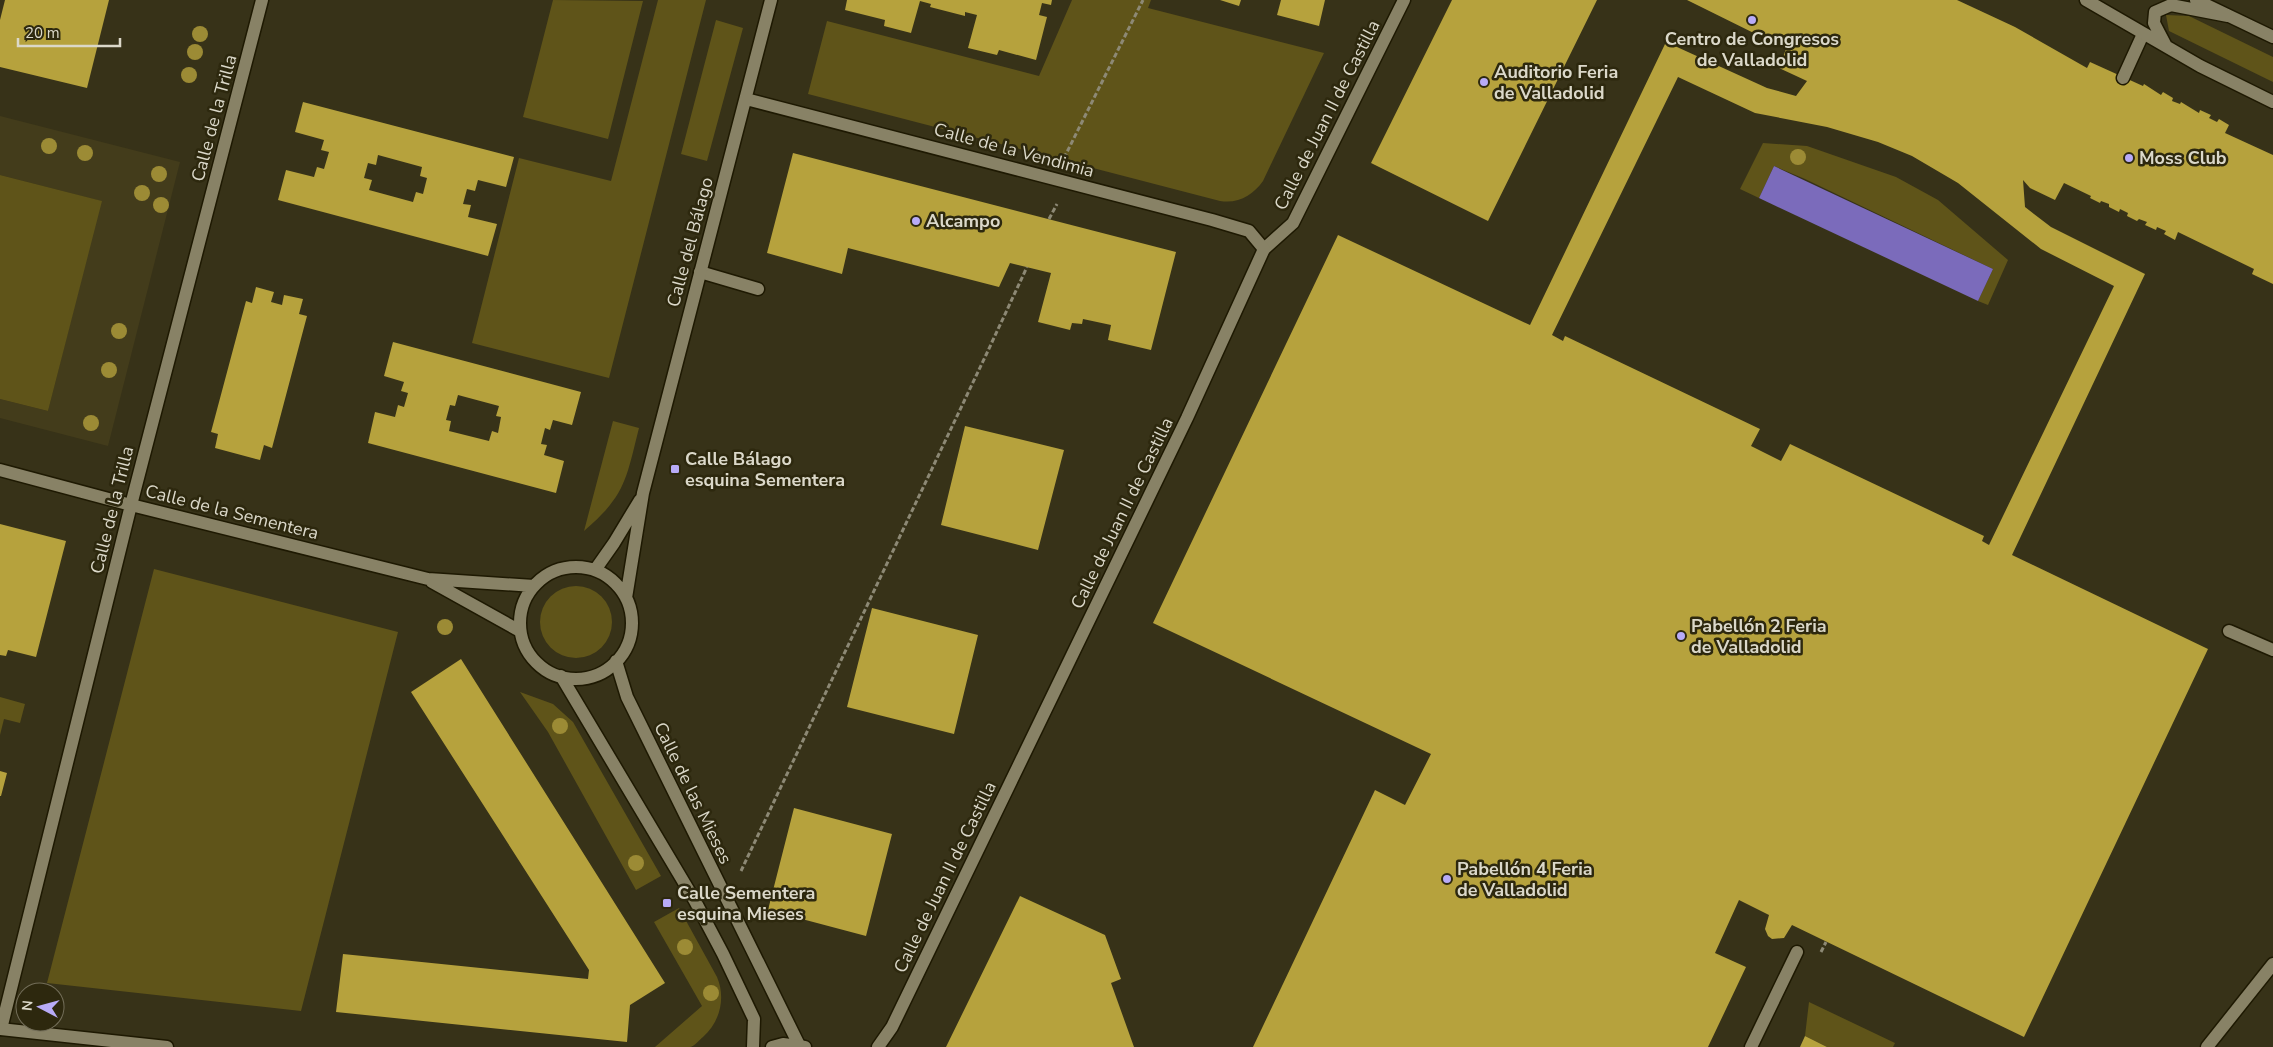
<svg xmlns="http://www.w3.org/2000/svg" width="2273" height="1047" font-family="'Nunito Sans',sans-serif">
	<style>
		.built { fill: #433c1b }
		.green { fill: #5f5419 }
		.water { fill: #7b6bbb }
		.building { fill: #b6a23d; fill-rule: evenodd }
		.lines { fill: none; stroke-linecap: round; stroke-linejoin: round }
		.service-casing { stroke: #1e1902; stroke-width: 15 }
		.pedestrian-casing { stroke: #1e1902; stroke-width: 15 }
		.minor-casing { stroke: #1e1902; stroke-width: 15 }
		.secondary-casing { stroke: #1e1902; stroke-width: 15 }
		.path { stroke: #8d8975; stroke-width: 3; stroke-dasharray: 5 2.5; stroke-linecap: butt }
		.service { stroke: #888266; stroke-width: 12 }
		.pedestrian { stroke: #888266; stroke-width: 12 }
		.minor { stroke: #888266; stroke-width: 12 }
		.secondary { stroke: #888266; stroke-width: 12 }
		.tree { fill: #9c8b35 }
		.poi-dot { fill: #b8abf7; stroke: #2d280e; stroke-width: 2 }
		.labels { text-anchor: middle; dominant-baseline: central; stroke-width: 5; stroke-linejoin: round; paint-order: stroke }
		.poi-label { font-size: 18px; font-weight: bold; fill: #dbd8c9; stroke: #2d280e; text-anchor: start }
		.street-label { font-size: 18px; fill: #dbd8c9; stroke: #2d280e }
	</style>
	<rect width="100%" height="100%" fill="#373218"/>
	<path class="built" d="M 0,116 L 180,162 L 108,446 L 0,418 L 0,399 L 48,411 L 101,201 L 0,175 Z"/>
	<path class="green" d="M 553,0 L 643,1 L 608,139 L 523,117 Z
		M 658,0 L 706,0 L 609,378 L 472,343 L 519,158 L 611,181 Z
		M 1072,0 L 1151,0 L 1148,8 L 1324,53 L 1263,181 C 1253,195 1239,204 1220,201 L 808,94 L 827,21 L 1039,76 Z
		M 2166,15 L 2189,16 L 2273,57 L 2273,82 L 2169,31 Z
		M 716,20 L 743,28 L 707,161 L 681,154 Z
		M 1763,143 L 1807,146 L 1896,177 L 1938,200 L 2008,260 L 1988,305 L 1978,301 L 1993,269 L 1805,179 L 1774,166 L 1759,198 L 1740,189 Z
		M 0,175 L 102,201 L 48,411 L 0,399 Z
		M 613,421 L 639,428 C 626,479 626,495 584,531 Z
		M 154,569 L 398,632 L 301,1011 L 47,983 Z
		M540 622a36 36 0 1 1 72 0a36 36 0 1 1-72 0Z
		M 520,692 L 553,704 L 573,722 L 661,876 L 636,890 L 548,732 Z
		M 0,697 L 25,704 L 20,723 L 4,719 L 0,735 Z
		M 679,908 L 717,977 C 726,998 720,1022 703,1037 C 699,1040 695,1046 690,1047 C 680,1047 665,1047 655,1047 L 702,1006 L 654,922 Z
		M 1809,1002 L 1895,1043 L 1893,1047 L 1827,1047 L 1805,1036 Z"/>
	<path class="water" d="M 1774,166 L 1993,269 L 1978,301 L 1759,198 Z"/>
	<path class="building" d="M 5,0 L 109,0 L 87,88 L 0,67 L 0,20 Z
		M 847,0 L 1052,0 L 1051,5 L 1042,3 L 1039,15 L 1047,17 L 1036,60 L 999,50 L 997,55 L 968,48 L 977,15 L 965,12 L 965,16 L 930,7 L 931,4 L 920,1 L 911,33 L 884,26 L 885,20 L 845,10 Z
		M 1220,0 L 1241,0 L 1239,6 Z
		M 1281,0 L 1325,0 L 1319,26 L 1277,15 Z
		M 1452,0 L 1597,0 L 1488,221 L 1371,163 Z
		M 1687,0 L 1957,0 L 2015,27 L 2087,68 L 2090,62 L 2143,86 L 2144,84 L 2161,95 L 2163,92 L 2173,98 L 2172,101 L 2180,104 L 2181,102 L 2199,113 L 2200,110 L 2211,115 L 2209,118 L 2217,122 L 2219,119 L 2229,125 L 2225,133 L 2273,155 L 2273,284 L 2252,274 L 2254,269 L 2178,232 L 2175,240 L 2164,234 L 2166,231 L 2157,227 L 2156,230 L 2145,225 L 2147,222 L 2139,219 L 2137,221 L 2127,216 L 2128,213 L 2120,209 L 2119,212 L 2109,207 L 2109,204 L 2101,201 L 2100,203 L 2090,198 L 2091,196 L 2064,183 L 2055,200 L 2030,188 L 2023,180 L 2025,207 L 2051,227 L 2145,274 L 2012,555 L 2208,649 L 2024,1037 L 1792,925 L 1784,938 L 1772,939 L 1768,936 L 1765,929 L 1769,915 L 1739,900 L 1715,953 L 1746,967 L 1708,1047 L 1253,1047 L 1375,790 L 1405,805 L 1431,754 L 1153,623 L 1338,235 L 1530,325 L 1666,42 L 1767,88 L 1796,96 L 1807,81 L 1779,68 L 1786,49 ZM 1678,77 L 1755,113 L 1827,127 L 1878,142 L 1912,156 L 1958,183 L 2041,249 L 2114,286 L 1989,545 L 1982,541 L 1984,536 L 1790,444 L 1781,461 L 1751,446 L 1760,429 L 1565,336 L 1563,341 L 1552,335 Z
		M 303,102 L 514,157 L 506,187 L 478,180 L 475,191 L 467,189 L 463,204 L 471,205 L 468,217 L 497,224 L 488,256 L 278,200 L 286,170 L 314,177 L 317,167 L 324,169 L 329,152 L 321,150 L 324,140 L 295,132 ZM 378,155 L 422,167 L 420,176 L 427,178 L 423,194 L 416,192 L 413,202 L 369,190 L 372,180 L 364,178 L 368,163 L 376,165 Z
		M 793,153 L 1176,252 L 1151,350 L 1108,340 L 1111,325 L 1083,319 L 1082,324 L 1072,323 L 1070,330 L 1038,322 L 1051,273 L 1010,263 L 999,287 L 848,248 L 842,274 L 767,253 Z
		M 256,287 L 274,292 L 271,302 L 282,305 L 284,295 L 303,299 L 299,314 L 307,316 L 272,448 L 264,445 L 260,460 L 215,448 L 218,434 L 211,432 L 246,301 L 252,303 Z
		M 393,342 L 581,392 L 572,425 L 553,420 L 550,430 L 545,428 L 541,444 L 547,445 L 544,455 L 564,461 L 556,493 L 368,443 L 375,412 L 395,417 L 398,405 L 404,407 L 408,393 L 401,391 L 404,382 L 384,376 ZM 458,395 L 499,406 L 496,416 L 501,417 L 498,433 L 492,431 L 489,441 L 449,431 L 451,421 L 446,420 L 450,405 L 455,406 Z
		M 965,426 L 1064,450 L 1038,550 L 941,525 Z
		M 0,524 L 66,541 L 36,657 L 8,650 L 6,656 L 0,655 Z
		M 872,608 L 978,635 L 954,734 L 847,707 Z
		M 461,659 L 665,983 L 630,1005 L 627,1042 L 336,1012 L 343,954 L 588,979 L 589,970 L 411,692 Z
		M 0,771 L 7,773 L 1,796 L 0,796 Z
		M 794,808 L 892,834 L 866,936 L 768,910 Z
		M 1020,896 L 1105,935 L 1121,979 L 1111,983 L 1134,1047 L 946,1047 Z
		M 1805,1036 L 1827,1047 L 1800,1047 Z"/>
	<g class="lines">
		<g class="service-casing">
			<path id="service" d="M 2123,78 L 2143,34
				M 700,272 L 758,289
				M 2229,631 L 2273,650
				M 1751,1047 L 1797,952
				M 2207,1047 L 2273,964"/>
		</g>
		<g class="pedestrian-casing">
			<path id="pedestrian" d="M 1264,249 L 1293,223 L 1404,0"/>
		</g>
		<g class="minor-casing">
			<path id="minor" d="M 2086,0 L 2200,66 L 2273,102
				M 2196,0 L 2273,37
				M 2166,46 L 2154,23 L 2155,12 L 2171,5 L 2228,16
				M 746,99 L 1212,220 L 1249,231 L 1264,249 L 1187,418 L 892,1027 L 878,1047
				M 0,470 L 131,505 L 428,579 L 534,586
				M520 623a56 56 0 1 1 112 0a56 56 0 1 1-112 0Z
				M 595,570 L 614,543 L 640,500
				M 432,582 L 520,631
				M 626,598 L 643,493 L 771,0
				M 616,661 L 627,697 L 799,1045
				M 561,676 L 695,901 L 723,954 L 754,1019 L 753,1047
				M 1,1029 L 131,505 L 262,0"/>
		</g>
		<g class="secondary-casing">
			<path id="secondary" d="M 0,1029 L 167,1047
				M 772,1047 L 783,1044 L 805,1047"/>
		</g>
		<path class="path" d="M 1064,158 L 1143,0
			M 1049,219 L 1057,204
			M 741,871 L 986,355 L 1027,267
			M 1821,952 L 1826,942"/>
		<use href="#service" class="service"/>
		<use href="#pedestrian" class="pedestrian"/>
		<use href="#minor" class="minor"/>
		<use href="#secondary" class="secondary"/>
	</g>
	<g class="tree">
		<circle cx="200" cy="34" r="8"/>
		<circle cx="195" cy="52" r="8"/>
		<circle cx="189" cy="75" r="8"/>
		<circle cx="49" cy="146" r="8"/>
		<circle cx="85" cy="153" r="8"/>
		<circle cx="1798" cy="157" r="8"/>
		<circle cx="159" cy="174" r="8"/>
		<circle cx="142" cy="193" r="8"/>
		<circle cx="161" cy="205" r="8"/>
		<circle cx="119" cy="331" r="8"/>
		<circle cx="109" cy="370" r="8"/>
		<circle cx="91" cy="423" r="8"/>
		<circle cx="445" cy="627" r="8"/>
		<circle cx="560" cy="726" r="8"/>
		<circle cx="636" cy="863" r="8"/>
		<circle cx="685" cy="947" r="8"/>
		<circle cx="711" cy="993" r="8"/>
	</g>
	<g class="poi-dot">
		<circle cx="1752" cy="20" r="5"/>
		<circle cx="1484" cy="82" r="5"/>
		<circle cx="2129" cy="158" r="5"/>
		<circle cx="916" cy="221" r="5"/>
		<rect x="670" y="464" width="10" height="10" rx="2.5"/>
		<circle cx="1681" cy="636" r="5"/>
		<circle cx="1447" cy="879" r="5"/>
		<rect x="662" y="898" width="10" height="10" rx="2.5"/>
	</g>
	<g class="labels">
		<g class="poi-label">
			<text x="1752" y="39" text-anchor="middle">Centro de Congresos<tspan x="1752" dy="21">de Valladolid</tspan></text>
			<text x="1494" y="72">Auditorio Feria<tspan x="1494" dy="21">de Valladolid</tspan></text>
			<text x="2139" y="158">Moss Club</text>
			<text x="926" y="221">Alcampo</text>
			<text x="685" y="459">Calle Bálago<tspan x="685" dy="21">esquina Sementera</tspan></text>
			<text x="1691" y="626">Pabellón 2 Feria<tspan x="1691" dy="21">de Valladolid</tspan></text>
			<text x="1457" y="869">Pabellón 4 Feria<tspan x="1457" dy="21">de Valladolid</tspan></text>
			<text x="677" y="893">Calle Sementera<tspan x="677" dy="21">esquina Mieses</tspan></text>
		</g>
		<g class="street-label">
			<text transform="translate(1327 115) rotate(-63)">Calle de Juan II de Castilla</text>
			<text transform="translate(214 118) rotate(-75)">Calle de la Trilla</text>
			<text transform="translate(1014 150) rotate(15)">Calle de la Vendimia</text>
			<text transform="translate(690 242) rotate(-75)">Calle del Bálago</text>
			<text transform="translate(112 510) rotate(-76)">Calle de la Trilla</text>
			<text transform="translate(232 512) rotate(14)">Calle de la Sementera</text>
			<text transform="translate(1122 513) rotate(-64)">Calle de Juan II de Castilla</text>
			<text transform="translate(693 793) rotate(64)">Calle de las Mieses</text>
			<text transform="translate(945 877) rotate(-64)">Calle de Juan II de Castilla</text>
		</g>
	</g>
	<g transform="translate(40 1007) rotate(276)"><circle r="24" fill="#2d280e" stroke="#736e59"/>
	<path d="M0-4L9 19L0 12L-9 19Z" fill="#b8abf7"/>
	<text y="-8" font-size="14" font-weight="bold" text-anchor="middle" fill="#dbd8c9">N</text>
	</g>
	<path d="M18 38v8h102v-8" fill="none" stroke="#dbd8c9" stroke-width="2.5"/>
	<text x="25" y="38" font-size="15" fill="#dbd8c9" stroke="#2d280e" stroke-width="4" paint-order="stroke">20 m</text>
</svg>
